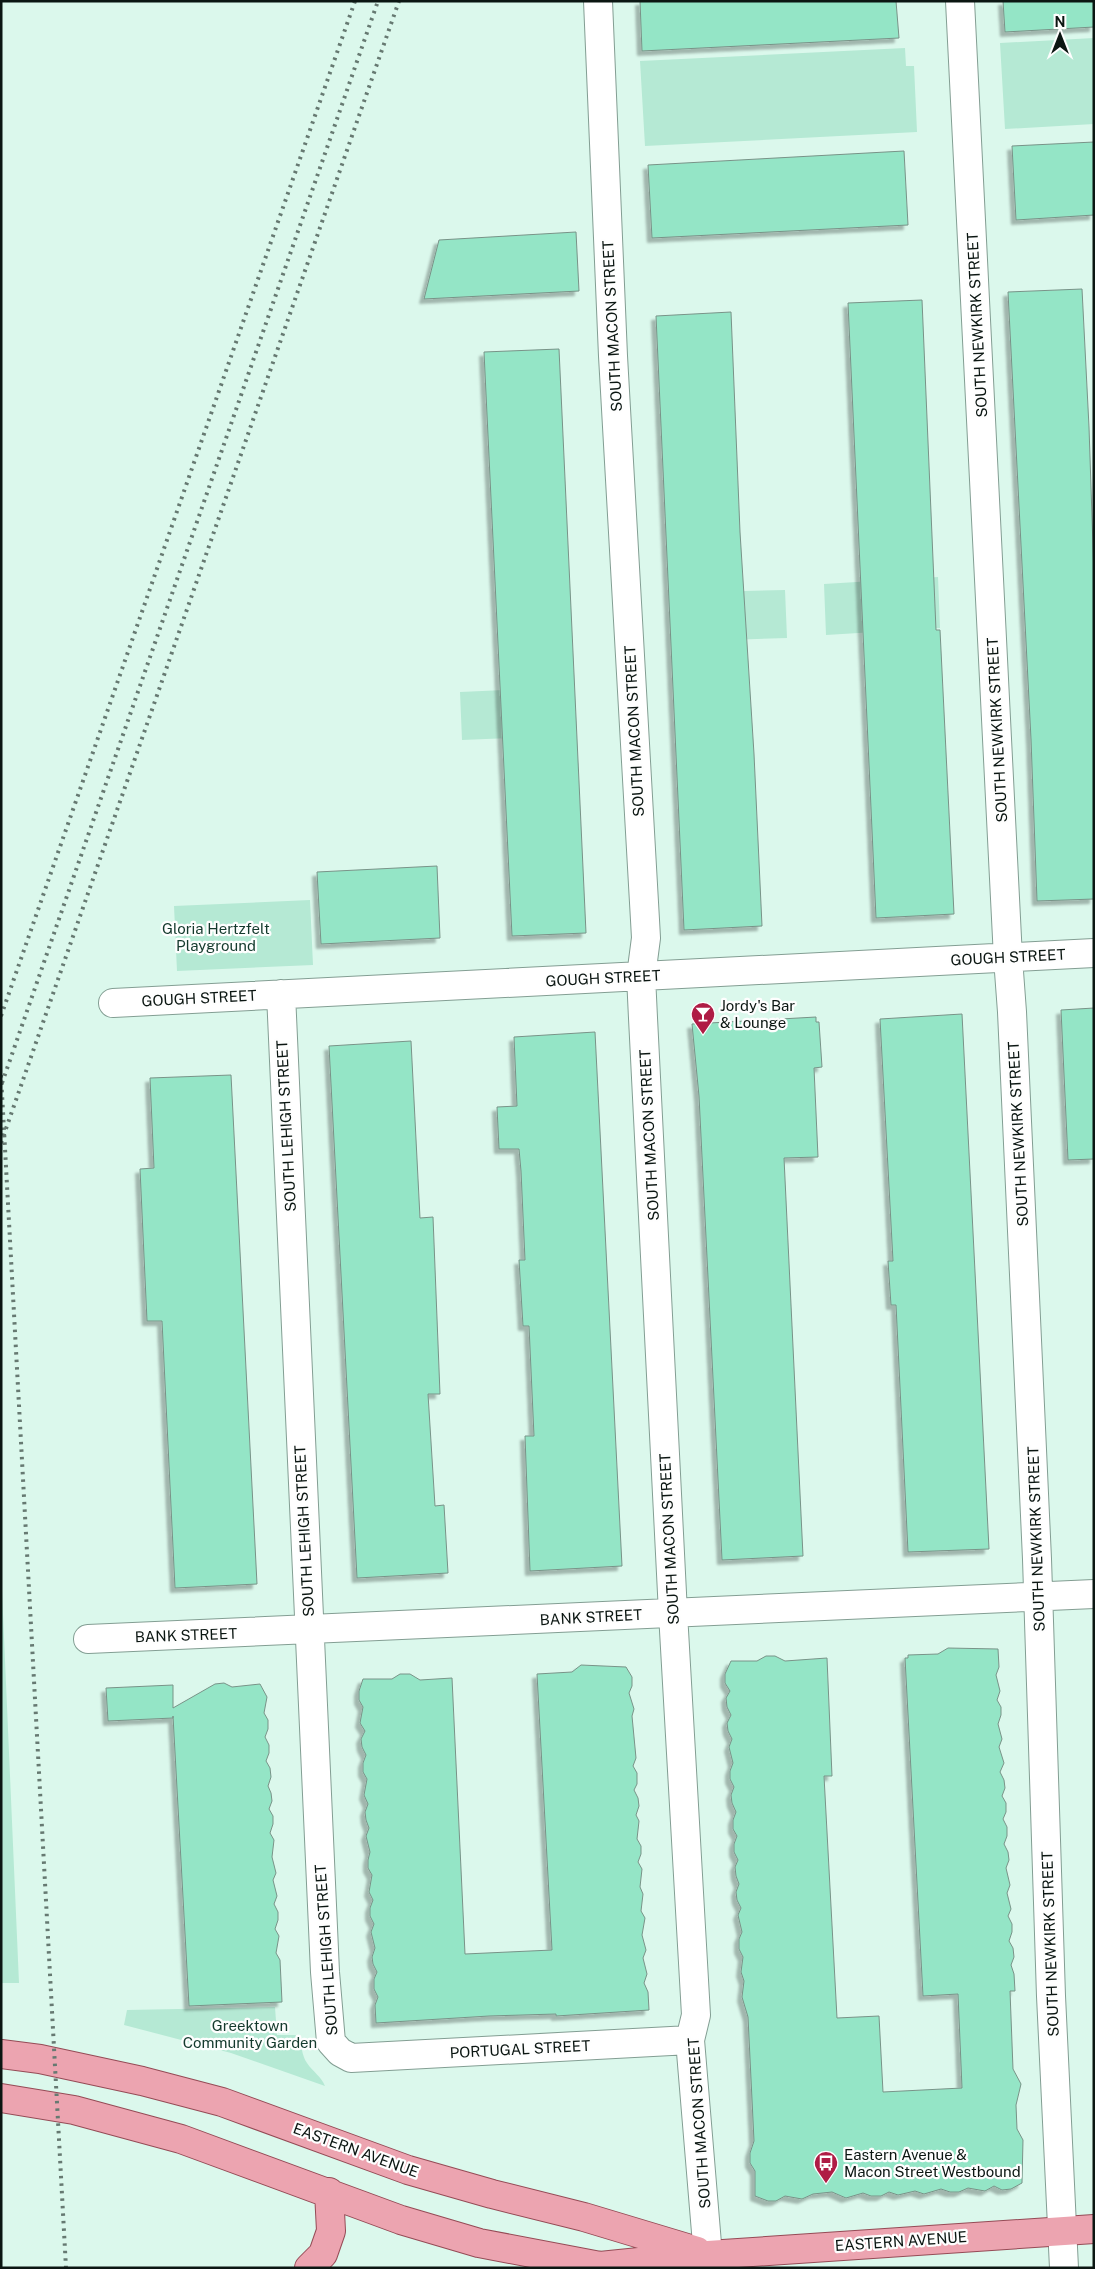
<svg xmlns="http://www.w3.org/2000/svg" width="1095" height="2269" font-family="'Public Sans',sans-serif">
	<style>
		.green { fill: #b5e9d4 }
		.building { fill: #94e5c6; stroke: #799388; filter: url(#shadow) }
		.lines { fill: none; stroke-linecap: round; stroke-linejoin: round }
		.minor-casing { stroke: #839e93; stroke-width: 30 }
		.major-casing { stroke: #954b56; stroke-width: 30 }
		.minor { stroke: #fff; stroke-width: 28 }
		.major { stroke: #eca4b0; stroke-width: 28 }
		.rail { stroke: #667971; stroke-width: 4; stroke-dasharray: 2.5 5; stroke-linecap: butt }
		.labels { text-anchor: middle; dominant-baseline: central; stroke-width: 4.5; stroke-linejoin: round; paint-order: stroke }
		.street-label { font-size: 15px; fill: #0b1612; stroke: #fefefe }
		.park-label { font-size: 15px; fill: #143a2d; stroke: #fefefe }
		.poi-label { font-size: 15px; fill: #0b1612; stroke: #fefefe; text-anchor: start }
	</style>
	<defs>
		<filter id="shadow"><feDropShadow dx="-4.5" dy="4.5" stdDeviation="1" flood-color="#0004"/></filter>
	</defs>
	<rect width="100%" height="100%" fill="#dbf8ec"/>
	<path class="green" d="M 1094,38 L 1094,124 L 1005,129 L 1000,43 Z
		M 905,48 L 906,66 L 914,66 L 917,132 L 645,146 L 640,61 Z
		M 938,577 L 940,628 L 826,635 L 824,584 Z
		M 785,590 L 787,638 L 671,642 L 669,593 Z
		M 574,687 L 576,735 L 462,740 L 460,692 Z
		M 310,900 L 313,965 L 177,971 L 174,906 Z
		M 1,1568 L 19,1983 L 1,1983 Z
		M 275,2007 L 277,2035 L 300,2035 C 301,2045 302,2056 307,2063 C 313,2072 321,2076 325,2086 L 231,2053 L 124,2025 L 127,2010 Z"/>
	<path class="building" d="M 640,1 L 896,1 L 899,38 L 642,51 Z
		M 1003,1 L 1094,1 L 1094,27 L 1005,32 Z
		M 1094,142 L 1094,215 L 1016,220 L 1012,146 Z
		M 904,151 L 908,225 L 652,238 L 648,165 Z
		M 576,232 L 579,291 L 424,299 L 439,240 Z
		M 1082,289 L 1089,427 L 1094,577 L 1094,899 L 1037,901 L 1031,739 L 1008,292 Z
		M 922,300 L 936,630 L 940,630 L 954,914 L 876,918 L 848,303 Z
		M 731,312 L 740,532 L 754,754 L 762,926 L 684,930 L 656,316 Z
		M 559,349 L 586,933 L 512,936 L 484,352 Z
		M 437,866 L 440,938 L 321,944 L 317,872 Z
		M 1094,1008 L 1094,1159 L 1068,1160 L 1061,1010 Z
		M 962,1014 L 989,1549 L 908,1552 L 896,1305 L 891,1305 L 888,1261 L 893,1261 L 880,1019 Z
		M 816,1017 L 816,1022 L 819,1022 L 822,1067 L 814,1068 L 818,1157 L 784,1158 L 803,1556 L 722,1560 L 699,1096 L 692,1024 Z
		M 595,1032 L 622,1566 L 530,1571 L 525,1436 L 534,1436 L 529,1326 L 523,1326 L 519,1260 L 525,1260 L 521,1171 L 519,1149 L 499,1149 L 497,1107 L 517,1106 L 514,1037 Z
		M 411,1041 L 420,1218 L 433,1217 L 440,1394 L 428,1394 L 435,1506 L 444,1505 L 448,1573 L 357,1578 L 329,1046 Z
		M 231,1075 L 257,1584 L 175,1588 L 162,1321 L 147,1321 L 140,1169 L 154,1168 L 150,1078 Z
		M 948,1648 L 998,1649 L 999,1667 L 996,1675 L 1000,1691 L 997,1700 L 1001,1707 L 1001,1715 L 998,1724 L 1002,1739 L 999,1747 L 1004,1763 L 1000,1772 L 1004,1780 L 1005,1788 L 1002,1796 L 1006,1803 L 1006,1812 L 1003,1819 L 1007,1827 L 1007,1836 L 1004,1844 L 1008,1852 L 1009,1860 L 1006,1868 L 1010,1885 L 1007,1893 L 1011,1909 L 1008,1916 L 1012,1924 L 1012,1932 L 1009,1941 L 1013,1948 L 1014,1957 L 1011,1965 L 1014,1974 L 1015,1991 L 1010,1991 L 1013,2069 L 1021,2084 L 1016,2105 L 1017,2129 L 1023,2140 L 1022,2183 L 1011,2189 L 1002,2190 L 994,2186 L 985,2191 L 968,2188 L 959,2192 L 950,2192 L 941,2189 L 924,2194 L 915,2191 L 898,2195 L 889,2192 L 881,2196 L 871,2196 L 863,2193 L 846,2198 L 832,2192 L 813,2194 L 802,2199 L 785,2196 L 776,2201 L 768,2201 L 755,2196 L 755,2171 L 750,2163 L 750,2153 L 754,2141 L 748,2017 L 742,1997 L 744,1981 L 741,1972 L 743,1957 L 739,1949 L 739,1939 L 742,1932 L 738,1915 L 741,1908 L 737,1900 L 736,1892 L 739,1884 L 736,1876 L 735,1867 L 738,1860 L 734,1852 L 734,1844 L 737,1836 L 733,1829 L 733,1820 L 736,1812 L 732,1803 L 731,1795 L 734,1787 L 730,1779 L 730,1771 L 733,1763 L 729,1747 L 732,1739 L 728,1731 L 727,1723 L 731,1715 L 727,1707 L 726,1698 L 730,1691 L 725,1683 L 725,1674 L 731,1661 L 757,1661 L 766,1656 L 775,1656 L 785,1661 L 827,1658 L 832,1776 L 824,1776 L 837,2018 L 879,2016 L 883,2092 L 962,2088 L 958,1994 L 923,1996 L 905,1658 L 908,1658 L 908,1655 L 938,1654 Z
		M 581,1665 L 626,1667 L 632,1677 L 632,1686 L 629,1693 L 634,1709 L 632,1716 L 636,1758 L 633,1766 L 637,1773 L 637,1784 L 634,1790 L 638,1798 L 639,1806 L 636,1815 L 639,1821 L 637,1839 L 641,1846 L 641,1854 L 638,1862 L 642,1869 L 640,1887 L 643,1894 L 641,1911 L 645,1918 L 642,1935 L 646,1950 L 643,1958 L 647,1974 L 644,1983 L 648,1992 L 649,2010 L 556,2016 L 556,2014 L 489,2016 L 376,2023 L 375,2005 L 378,1997 L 374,1989 L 374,1979 L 377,1972 L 373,1964 L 372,1957 L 375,1948 L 371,1932 L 374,1924 L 370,1916 L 370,1908 L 373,1900 L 369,1892 L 372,1875 L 368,1868 L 368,1860 L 370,1852 L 366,1836 L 369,1828 L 366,1820 L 365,1812 L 368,1804 L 364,1795 L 367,1779 L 363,1772 L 363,1763 L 366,1755 L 362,1747 L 361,1739 L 365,1731 L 360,1723 L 363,1707 L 359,1700 L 359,1691 L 363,1679 L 392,1679 L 400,1674 L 410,1674 L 420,1680 L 452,1678 L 465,1954 L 552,1950 L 537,1674 L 572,1672 Z
		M 224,1683 L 232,1687 L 260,1684 L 267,1697 L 264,1713 L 268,1720 L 268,1729 L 265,1737 L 269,1745 L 269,1753 L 266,1761 L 270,1768 L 271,1777 L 268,1786 L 271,1793 L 272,1801 L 269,1809 L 273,1816 L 273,1824 L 270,1833 L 274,1840 L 272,1857 L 276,1873 L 273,1880 L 277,1896 L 274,1904 L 278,1912 L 278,1920 L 275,1929 L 279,1936 L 276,1953 L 280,1960 L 282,2002 L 189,2006 L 173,1716 L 173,1718 L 108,1721 L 106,1688 L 173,1685 L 173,1708 L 215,1684 Z"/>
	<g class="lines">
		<g class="minor-casing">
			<path id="minor" d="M 598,1 L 613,356 L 645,920 L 646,938 L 641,976 L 643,1018 L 673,1613 L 696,2015 L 690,2040 L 709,2268
				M 960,1 L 1008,958 L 1012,1012 L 1037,1559 L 1051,1996 L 1064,2268
				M 281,994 L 325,1972 L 331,2042 L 340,2052 L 351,2058 L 690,2040
				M 113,1003 L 1094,953
				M 88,1639 L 1094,1594"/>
		</g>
		<g class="major-casing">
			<path id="major" d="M 1,2054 L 40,2059 L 142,2081 L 222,2102 L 408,2170 L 492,2194 L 584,2217 L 697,2251
				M 1,2098 L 74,2110 L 181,2139 L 401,2220 L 479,2243 L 600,2266 L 708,2255 L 1094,2229
				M 309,2268 L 323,2254 L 331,2231 L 329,2192"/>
		</g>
		<use href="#minor" class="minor"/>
		<use href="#major" class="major"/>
		<path class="rail" d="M 1,1016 L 355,1
			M 1,1075 L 66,2268
			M 2,1083 L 378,1
			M 1,1143 L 399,1"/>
	</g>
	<defs>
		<g id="bar-pin" transform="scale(1.25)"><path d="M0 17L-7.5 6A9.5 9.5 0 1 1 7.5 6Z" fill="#af1c45" stroke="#fefefe"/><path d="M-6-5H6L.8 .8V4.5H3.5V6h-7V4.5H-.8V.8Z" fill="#fff"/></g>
		<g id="bus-pin" transform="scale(1.25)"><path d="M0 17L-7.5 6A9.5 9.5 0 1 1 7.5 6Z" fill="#af1c45" stroke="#fefefe"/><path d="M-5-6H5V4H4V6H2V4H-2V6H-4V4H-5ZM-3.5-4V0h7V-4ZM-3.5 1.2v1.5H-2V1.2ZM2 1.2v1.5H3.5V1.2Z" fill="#fff"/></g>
	</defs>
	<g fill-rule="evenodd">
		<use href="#bar-pin" x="703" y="1014"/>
		<use href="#bus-pin" x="826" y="2163"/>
	</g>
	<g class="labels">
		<g class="street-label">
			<text transform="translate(977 325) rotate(-93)">SOUTH NEWKIRK STREET</text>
			<text transform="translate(612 326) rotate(-93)">SOUTH MACON STREET</text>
			<text transform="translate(997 730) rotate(-93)">SOUTH NEWKIRK STREET</text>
			<text transform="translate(634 731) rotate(-93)">SOUTH MACON STREET</text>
			<text transform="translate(1008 957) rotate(-3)">GOUGH STREET</text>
			<text transform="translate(603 978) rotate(-3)">GOUGH STREET</text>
			<text transform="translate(199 998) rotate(-3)">GOUGH STREET</text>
			<text transform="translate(286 1126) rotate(-93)">SOUTH LEHIGH STREET</text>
			<text transform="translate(1018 1134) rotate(-93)">SOUTH NEWKIRK STREET</text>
			<text transform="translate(649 1135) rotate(-93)">SOUTH MACON STREET</text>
			<text transform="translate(304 1531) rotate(-93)">SOUTH LEHIGH STREET</text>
			<text transform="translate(669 1539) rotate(-93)">SOUTH MACON STREET</text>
			<text transform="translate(1036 1539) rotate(-92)">SOUTH NEWKIRK STREET</text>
			<text transform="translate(591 1617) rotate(-3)">BANK STREET</text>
			<text transform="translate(186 1635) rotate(-2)">BANK STREET</text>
			<text transform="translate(1050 1944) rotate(-92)">SOUTH NEWKIRK STREET</text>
			<text transform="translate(326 1950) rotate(-94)">SOUTH LEHIGH STREET</text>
			<text transform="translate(520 2049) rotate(-3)">PORTUGAL STREET</text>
			<text transform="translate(699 2123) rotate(-94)">SOUTH MACON STREET</text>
			<text transform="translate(356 2150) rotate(20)">EASTERN AVENUE</text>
			<text transform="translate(901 2241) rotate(-4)">EASTERN AVENUE</text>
		</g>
		<g class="park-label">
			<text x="216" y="928">Gloria Hertzfelt<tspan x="216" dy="17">Playground</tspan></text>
			<text x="250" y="2025">Greektown<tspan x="250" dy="17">Community Garden</tspan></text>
		</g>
		<g class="poi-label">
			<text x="720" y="1005">Jordy's Bar<tspan x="720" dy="17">&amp; Lounge</tspan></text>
			<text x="844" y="2154">Eastern Avenue &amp;<tspan x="844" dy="17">Macon Street Westbound</tspan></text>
		</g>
	</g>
	<rect width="1095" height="2269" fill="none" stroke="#0b1612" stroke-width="5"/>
	<g transform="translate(1060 35)" stroke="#fefefe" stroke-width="4" paint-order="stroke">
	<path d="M0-4L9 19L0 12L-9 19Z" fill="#0b1612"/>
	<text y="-8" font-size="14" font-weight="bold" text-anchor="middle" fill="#0b1612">N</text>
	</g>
</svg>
